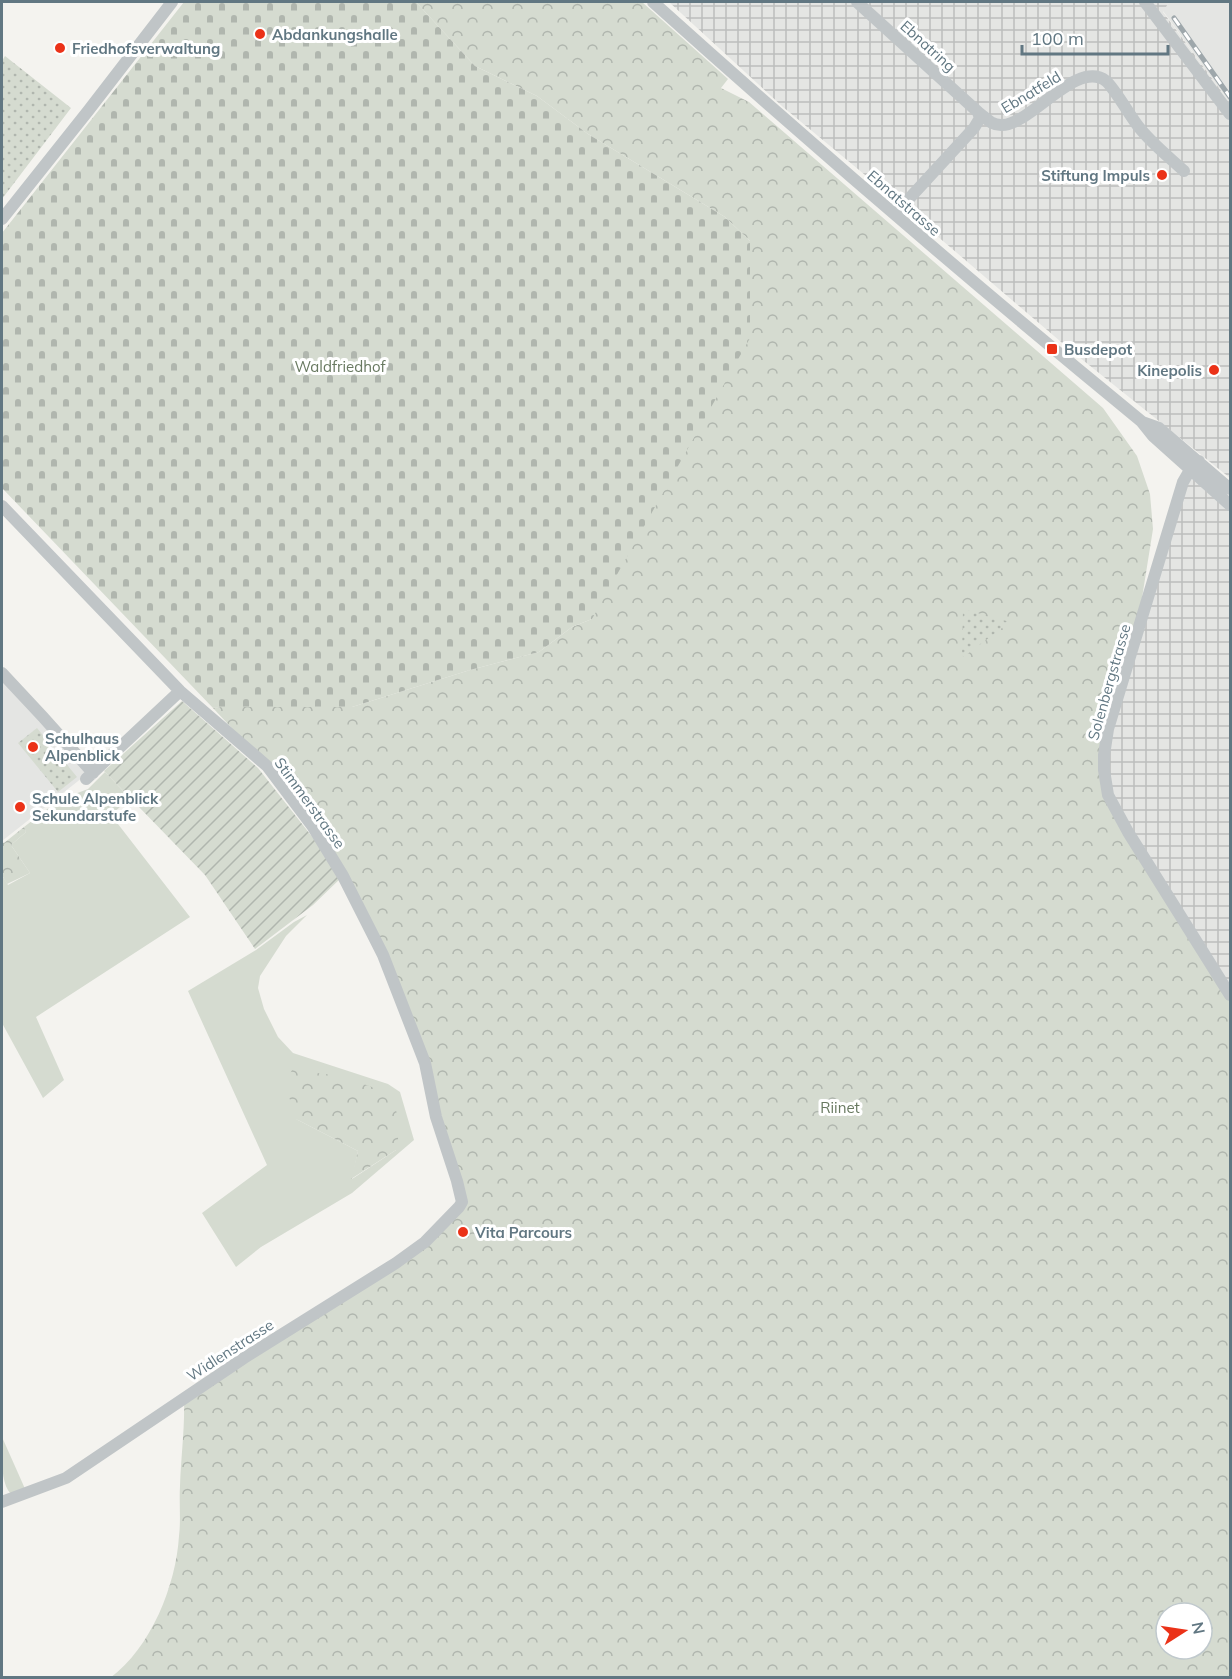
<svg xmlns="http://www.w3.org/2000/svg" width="1232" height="1679" font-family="Mulish,sans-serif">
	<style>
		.built { fill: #e4e5e3 }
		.industrial { fill: url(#industrial-grid) }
		.grass { fill: #d5dbd0; fill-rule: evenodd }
		.forest { fill: url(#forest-crowns); fill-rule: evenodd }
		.cemetery { fill: url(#cemetery-stones) }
		.park { fill: url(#park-dots) }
		.garden { fill: url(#garden-furrows) }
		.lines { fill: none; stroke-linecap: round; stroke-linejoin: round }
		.minor { stroke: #c0c5c7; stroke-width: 12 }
		.rail-casing { stroke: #9ea7ab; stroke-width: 5 }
		.rail { stroke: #fff; stroke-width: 3; stroke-dasharray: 9; stroke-linecap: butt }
		.poi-dot { fill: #eb3218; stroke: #fff; stroke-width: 2 }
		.labels { text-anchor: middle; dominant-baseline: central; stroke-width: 6; stroke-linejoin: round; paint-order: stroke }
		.poi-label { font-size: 15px; font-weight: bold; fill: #617782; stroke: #fff; text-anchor: start }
		.street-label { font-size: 15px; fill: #617782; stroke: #fff }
		.park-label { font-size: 15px; fill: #687960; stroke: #fff }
	</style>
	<defs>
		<pattern id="industrial-grid" width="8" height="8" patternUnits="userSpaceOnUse" patternTransform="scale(1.5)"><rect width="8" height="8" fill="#e4e5e3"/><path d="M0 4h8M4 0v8" fill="none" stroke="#bcbebd"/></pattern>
		<pattern id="forest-crowns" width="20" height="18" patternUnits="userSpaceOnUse" patternTransform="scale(1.5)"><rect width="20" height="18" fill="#d5dbd0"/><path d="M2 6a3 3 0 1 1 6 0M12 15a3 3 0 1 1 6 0" fill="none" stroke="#b0b6ae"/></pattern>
		<pattern id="cemetery-stones" width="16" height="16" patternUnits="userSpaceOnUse" patternTransform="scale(1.5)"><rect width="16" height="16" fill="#d5dbd0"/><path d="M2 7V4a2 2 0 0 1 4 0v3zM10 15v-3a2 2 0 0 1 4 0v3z" fill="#b0b6ae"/></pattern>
		<pattern id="park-dots" width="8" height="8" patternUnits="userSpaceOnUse" patternTransform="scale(1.5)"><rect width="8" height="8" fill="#d5dbd0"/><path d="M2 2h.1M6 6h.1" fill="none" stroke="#b0b6ae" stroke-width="1.8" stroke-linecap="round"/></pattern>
		<pattern id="garden-furrows" width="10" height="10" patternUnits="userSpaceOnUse" patternTransform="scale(1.5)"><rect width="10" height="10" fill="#d5dbd0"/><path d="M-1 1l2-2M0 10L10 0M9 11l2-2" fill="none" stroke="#b0b6ae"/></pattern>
	</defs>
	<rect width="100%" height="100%" fill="#f4f3ef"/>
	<path class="built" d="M 1169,2 L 1230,2 L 1230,103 L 1163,11 Z
		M 2,678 L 87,774 L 2,841 Z"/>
	<path class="industrial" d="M 669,2 L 1169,2 L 1163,12 L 1230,103 L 1230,478 L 1074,353 L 888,194 L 783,107 Z
		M 1193,464 L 1230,496 L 1230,995 L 1112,804 L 1104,755 Z"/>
	<path class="grass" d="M 105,772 L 130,798 L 111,815 L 190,917 L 36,1017 L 64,1080 L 43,1098 L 2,1023 L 2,875 L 8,885 L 30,873 L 11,845 L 26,832 L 24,827 L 59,800 L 88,789 Z
		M 307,915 L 286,936 L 260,976 L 258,988 L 264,1009 L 278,1037 L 293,1053 L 388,1084 L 400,1092 L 414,1140 L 352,1193 L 261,1247 L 236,1267 L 202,1213 L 267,1165 L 188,991 L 256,950 L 294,922 ZM 296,1119 L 396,1150 L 352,1179 L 358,1151 Z
		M 2,1437 L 26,1491 L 11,1494 C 0,1483 2,1455 2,1437 Z"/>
	<path class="forest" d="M 416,2 L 642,2 L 728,79 L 721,88 L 749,102 L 1103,408 L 1137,456 L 1150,494 L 1153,529 L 1134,648 L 1113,713 L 1106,785 L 1230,995 L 1230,1677 L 110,1678 C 151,1648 176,1585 179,1536 C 181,1520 179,1503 180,1486 C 181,1456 185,1428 184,1398 L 396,1263 L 459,1207 L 425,1063 L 343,876 L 267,766 L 213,708 L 221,707 L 352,707 L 470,670 L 539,652 L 572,627 L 592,619 L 749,279 L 750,241 L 725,217 L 588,134 L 537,96 L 475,66 ZM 1166,1613 L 1202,1613 L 1202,1649 L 1166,1649 Z
		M 24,827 L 26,832 L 11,845 L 30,873 L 7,884 L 2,875 L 2,842 L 4,843 Z
		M 292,1070 L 342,1076 L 388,1093 L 401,1122 L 396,1150 L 351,1179 L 358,1151 L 296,1119 L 285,1084 Z"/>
	<path class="cemetery" d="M 184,2 L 416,2 L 475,66 L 537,96 L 588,134 L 725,217 L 750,241 L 750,338 L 592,619 L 572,627 L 539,652 L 470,670 L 352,707 L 221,707 L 213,708 L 2,488 L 2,233 Z"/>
	<path class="park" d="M 5,56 L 71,108 L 2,199 L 2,61 Z
		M 963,609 L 1010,622 L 962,658 Z
		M 37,728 L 77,777 L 58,792 L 18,743 Z"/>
	<path class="garden" d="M 182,701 L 258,768 L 343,876 L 313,905 L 255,949 L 205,875 L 104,771 Z"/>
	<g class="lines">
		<path class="minor" d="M 653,2 C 812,145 975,285 1141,421 L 1153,436 L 1230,505
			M 857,2 L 978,112 L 980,118 L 974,128 L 895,214
			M 1145,2 L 1230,114
			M 978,112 C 986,118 991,125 1001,125 C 1029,127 1077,58 1106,81 C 1115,89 1130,116 1138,126 C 1151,143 1169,157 1184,171
			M 2,219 L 88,111 L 172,2
			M 1142,422 L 1159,428 L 1230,489
			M 1199,461 L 1190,470 L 1183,482 L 1108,729 L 1104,755 L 1104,770 L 1108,795 L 1128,832 L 1230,995
			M 2,506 L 180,691 L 267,766 L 313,827 L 343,876 L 383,955 L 425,1063 L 436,1117 L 457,1181 L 462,1202 L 459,1207 L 425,1242 L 396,1263 L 244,1358 L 66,1478 L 2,1502
			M 2,673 L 43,717 L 93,773
			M 86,779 L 180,691"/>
		<g class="rail-casing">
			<path id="rail" d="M 1174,18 L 1230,97"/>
		</g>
		<use href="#rail" class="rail"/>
	</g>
	<g class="poi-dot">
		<circle cx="260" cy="34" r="6"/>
		<circle cx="60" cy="48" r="6"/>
		<circle cx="1162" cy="175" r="6"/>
		<rect x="1046" y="343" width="12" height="12" rx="3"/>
		<circle cx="1214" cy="370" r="6"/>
		<circle cx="33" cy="747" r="6"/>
		<circle cx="20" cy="807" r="6"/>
		<circle cx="463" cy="1232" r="6"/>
	</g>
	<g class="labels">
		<g class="poi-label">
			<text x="272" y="34">Abdankungshalle</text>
			<text x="72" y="48">Friedhofsverwaltung</text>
			<text x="1150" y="175" text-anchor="end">Stiftung Impuls</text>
			<text x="1064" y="349">Busdepot</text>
			<text x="1202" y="370" text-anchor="end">Kinepolis</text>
			<text x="45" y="738">Schulhaus<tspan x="45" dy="17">Alpenblick</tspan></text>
			<text x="32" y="798">Schule Alpenblick<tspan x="32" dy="17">Sekundarstufe</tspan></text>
			<text x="475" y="1232">Vita Parcours</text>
		</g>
		<g class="street-label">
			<text transform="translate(928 46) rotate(42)">Ebnatring</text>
			<text transform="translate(1031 92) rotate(-31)">Ebnatfeld</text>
			<text transform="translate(904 203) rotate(41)">Ebnatstrasse</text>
			<text transform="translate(1109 682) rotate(-74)">Solenbergstrasse</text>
			<text transform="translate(310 803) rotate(54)">Stimmerstrasse</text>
			<text transform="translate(230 1350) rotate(-33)">Widlenstrasse</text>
		</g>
		<g class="park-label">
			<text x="340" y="366">Waldfriedhof</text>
			<text x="840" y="1107">Riinet</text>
		</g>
	</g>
	<rect width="1232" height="1679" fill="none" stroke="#617782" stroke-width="6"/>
	<g transform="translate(1184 1631) rotate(78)"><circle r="28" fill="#ffffff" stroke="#c0c9cd" stroke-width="1.5"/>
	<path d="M0-4.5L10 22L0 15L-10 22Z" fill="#eb3218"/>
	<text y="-9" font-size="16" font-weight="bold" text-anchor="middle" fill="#617782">N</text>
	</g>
	<path d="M1022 45v9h146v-9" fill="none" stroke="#617782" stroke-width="3"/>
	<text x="1031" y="45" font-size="18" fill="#617782" stroke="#ffffff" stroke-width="4.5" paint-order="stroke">100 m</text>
</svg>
